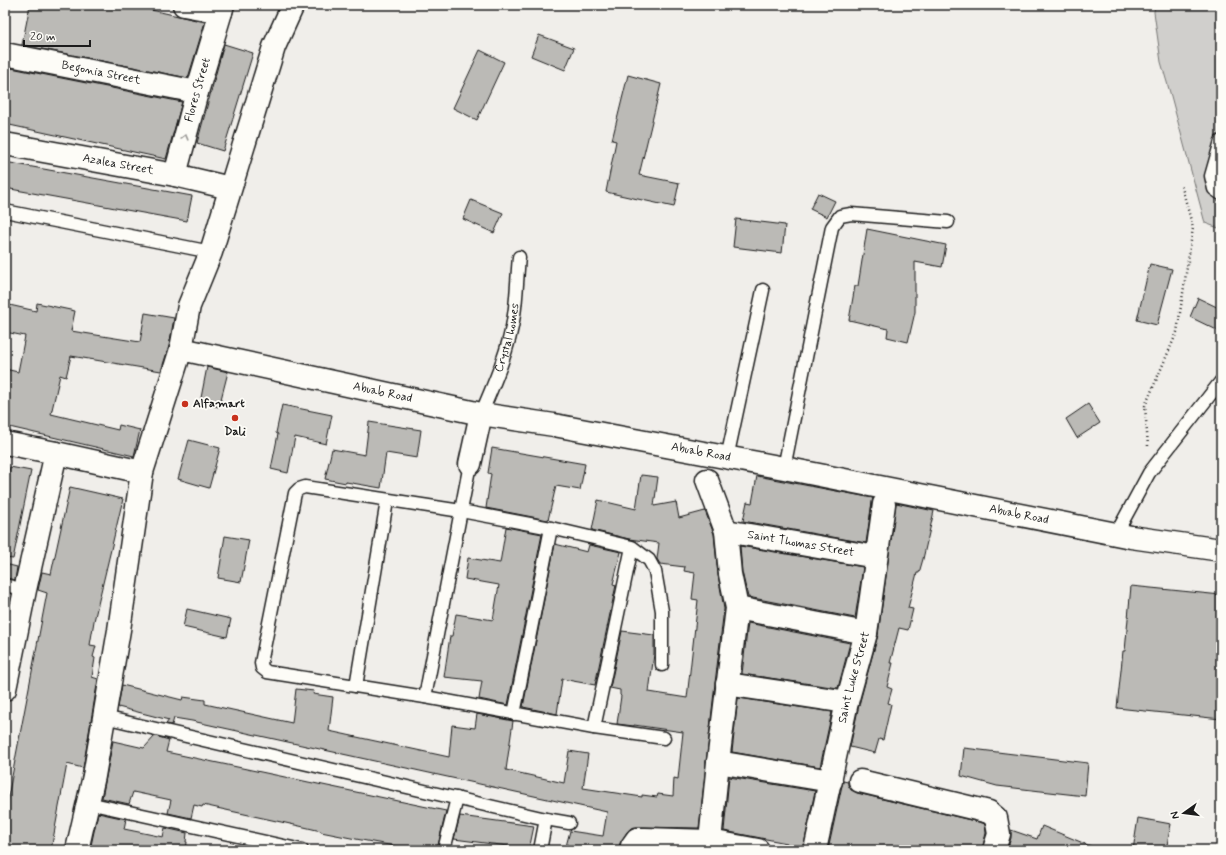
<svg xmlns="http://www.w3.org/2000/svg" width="1226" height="855" font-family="Mynerve,sans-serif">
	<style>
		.green { fill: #d0cfcc; stroke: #767674 }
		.building { fill: #bbbab6; stroke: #1c1c1c }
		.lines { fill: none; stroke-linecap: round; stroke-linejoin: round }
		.lane-casing { stroke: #1c1c1c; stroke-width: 15 }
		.street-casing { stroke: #1c1c1c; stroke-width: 25 }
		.secondary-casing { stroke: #1c1c1c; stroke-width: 25 }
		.path { stroke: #1c1c1c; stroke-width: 2.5; stroke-dasharray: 1 3; stroke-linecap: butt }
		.lane { stroke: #fdfcf7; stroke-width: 12 }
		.street { stroke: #fdfcf7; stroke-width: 22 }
		.secondary { stroke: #fdfcf7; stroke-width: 22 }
		.oneway { stroke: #989794 }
		.poi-dot { fill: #c8321e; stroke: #fdfcf7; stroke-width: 1.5 }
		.labels { text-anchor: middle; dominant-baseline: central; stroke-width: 3.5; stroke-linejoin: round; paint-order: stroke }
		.street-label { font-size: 12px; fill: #1c1c1c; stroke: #fdfcf7 }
		.poi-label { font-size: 12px; font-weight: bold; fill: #1c1c1c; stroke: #fdfcf7; text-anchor: start }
	</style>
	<rect width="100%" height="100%" fill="#f0eeea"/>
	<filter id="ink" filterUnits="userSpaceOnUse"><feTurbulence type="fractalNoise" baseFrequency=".025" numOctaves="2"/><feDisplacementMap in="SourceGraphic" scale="8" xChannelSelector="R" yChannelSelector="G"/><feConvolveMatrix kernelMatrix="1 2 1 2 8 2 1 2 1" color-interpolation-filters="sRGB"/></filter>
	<g filter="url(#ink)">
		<path class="green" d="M 1155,5 L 1221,5 L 1221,229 L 1205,223 L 1171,96 L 1161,62 L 1154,12 Z"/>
		<path class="building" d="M 30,5 L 129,5 L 205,22 L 188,78 L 22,45 Z
			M 539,35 L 574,48 L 565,70 L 531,56 Z
			M 224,44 L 253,53 L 223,151 L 197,143 Z
			M 480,50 L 504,62 L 477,120 L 453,108 Z
			M 11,68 L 182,102 L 166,159 L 5,124 L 5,93 Z
			M 628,75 L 661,84 L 639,175 L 679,183 L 674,207 L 606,192 L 616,141 L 612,140 Z
			M 5,162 L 192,196 L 187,221 L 5,188 Z
			M 818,193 L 835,201 L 827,217 L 810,209 Z
			M 471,200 L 503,213 L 494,233 L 463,219 Z
			M 736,219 L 785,225 L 782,253 L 733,247 Z
			M 867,229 L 946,245 L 942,267 L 915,262 L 915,312 L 908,342 L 887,337 L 888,329 L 849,320 L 855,286 L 858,286 Z
			M 1150,264 L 1172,269 L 1157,325 L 1137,320 Z
			M 1198,298 L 1221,309 L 1221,332 L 1190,317 Z
			M 37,303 L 75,311 L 71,331 L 140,342 L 145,313 L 174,318 L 169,346 L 161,371 L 71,356 L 66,377 L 60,375 L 51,414 L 118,430 L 119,425 L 140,430 L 134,456 L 5,426 L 5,369 L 18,372 L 25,336 L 5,332 L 5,304 L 36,311 Z
			M 207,367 L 228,372 L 219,407 L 200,403 Z
			M 1088,404 L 1100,423 L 1077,438 L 1066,419 Z
			M 282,405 L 332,415 L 326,444 L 295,437 L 288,473 L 271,469 L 278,434 L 276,433 Z
			M 369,422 L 421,430 L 417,458 L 386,453 L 381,488 L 346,482 L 346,483 L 325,479 L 332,449 L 365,455 Z
			M 189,440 L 220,448 L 209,488 L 178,479 Z
			M 492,448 L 585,464 L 580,490 L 556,486 L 548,520 L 486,508 L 491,474 L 488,473 Z
			M 10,467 L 31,471 L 13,559 L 5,558 L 5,492 Z
			M 641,475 L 658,477 L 654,506 L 676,502 L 679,518 L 705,511 L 714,534 L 718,575 L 724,609 L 715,683 L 699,828 L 637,827 L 631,828 L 627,832 L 620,843 L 619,850 L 565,850 L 570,831 L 603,836 L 607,812 L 192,721 L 174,718 L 172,725 L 166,724 L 169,720 L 118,707 L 122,685 L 182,700 L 183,697 L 205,700 L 205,704 L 292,723 L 296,689 L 314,691 L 313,694 L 333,697 L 329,731 L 449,757 L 452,725 L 475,728 L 477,714 L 513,721 L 506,770 L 564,783 L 569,751 L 588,754 L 583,788 L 642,797 L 642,795 L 657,797 L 658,794 L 673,796 L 674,778 L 678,779 L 683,732 L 634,725 L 634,726 L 617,724 L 621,696 L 620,695 L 620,690 L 610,688 L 622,631 L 654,635 L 654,654 L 649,692 L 687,698 L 698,600 L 692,599 L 695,573 L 684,571 L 685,567 L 660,564 L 657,559 L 659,543 L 629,539 L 592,530 L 598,500 L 636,509 Z
			M 757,476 L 873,498 L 872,502 L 866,543 L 743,521 L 747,502 L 752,503 Z
			M 70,487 L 123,499 L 94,621 L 90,645 L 96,646 L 93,657 L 95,658 L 92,677 L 98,679 L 83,768 L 67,764 L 51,850 L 5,850 L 5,813 L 47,593 L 38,590 L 42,572 L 51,574 Z
			M 896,503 L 934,511 L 923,559 L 919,573 L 917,573 L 908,608 L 913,609 L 908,630 L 899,628 L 890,663 L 893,663 L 887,687 L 892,689 L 888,703 L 891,704 L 883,740 L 879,739 L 875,753 L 850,747 L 859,705 L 878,635 Z
			M 506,527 L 542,534 L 508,705 L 479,699 L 482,681 L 444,677 L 450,636 L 452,636 L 456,614 L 493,620 L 499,585 L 465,579 L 468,558 L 500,563 Z
			M 225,536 L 249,540 L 241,582 L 218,578 Z
			M 555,544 L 587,552 L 589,545 L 621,552 L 613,584 L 616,585 L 595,685 L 562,679 L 557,714 L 523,707 Z
			M 740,546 L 863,567 L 855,618 L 748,597 L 742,572 Z
			M 5,564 L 17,567 L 15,580 L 5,578 Z
			M 1131,586 L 1221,595 L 1221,719 L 1117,708 L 1123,651 L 1125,651 Z
			M 187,609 L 231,619 L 227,637 L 183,627 Z
			M 748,623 L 850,643 L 838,688 L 742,674 Z
			M 738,698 L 832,712 L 820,767 L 732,752 Z
			M 155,736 L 169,740 L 166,752 L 446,811 L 437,850 L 416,850 L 356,839 L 321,832 L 321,831 L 304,827 L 203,805 L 202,807 L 194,805 L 191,818 L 168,813 L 171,800 L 133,792 L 129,804 L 102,798 L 113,741 L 144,748 Z
			M 964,748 L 1088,763 L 1085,796 L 997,786 L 961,776 Z
			M 729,777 L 815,791 L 803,850 L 786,847 L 787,843 L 724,831 Z
			M 843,781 L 848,782 L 848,785 L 851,790 L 857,793 L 983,823 L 985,825 L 986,833 L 982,850 L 828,850 Z
			M 98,813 L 126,819 L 124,829 L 163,837 L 165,828 L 187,833 L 186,842 L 187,842 L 186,850 L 90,850 Z
			M 460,816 L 534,826 L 529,850 L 507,850 L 508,846 L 454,839 Z
			M 1138,818 L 1171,824 L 1166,850 L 1133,850 Z
			M 1042,826 L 1100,850 L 1007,850 L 1011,838 L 1011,830 L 1037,839 Z"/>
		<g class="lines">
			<g class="lane-casing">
				<g id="lane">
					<path d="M 1221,141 L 1211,176 L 1214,189 L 1221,194"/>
					<path d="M 5,211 L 211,252"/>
					<path id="s1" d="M 481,414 C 494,384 510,347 514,315 C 517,296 517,276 519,257"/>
					<path d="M 727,458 L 763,290"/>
					<path d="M 784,468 L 832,227 L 840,216 L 851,214 L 948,222"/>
					<path d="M 1116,534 L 1149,473 L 1221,381"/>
					<path d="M 632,547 L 594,728 L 425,697 L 267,672 L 262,668 L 261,663 L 295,493 L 299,489 L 305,487 L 461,511 L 551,528 L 632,547 L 649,560 L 655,571 L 662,611 L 662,665"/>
					<path d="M 5,585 L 25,590"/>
					<path d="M 356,686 L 387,501"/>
					<path d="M 425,697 L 470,464"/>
					<path d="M 514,714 L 551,528"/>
					<path d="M 104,717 L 546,819 L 540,850"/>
					<path d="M 594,728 L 664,738"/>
					<path d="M 88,803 L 302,850"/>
					<path d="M 546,819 L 569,823"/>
					<path d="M 444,850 L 457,798"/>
				</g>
			</g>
			<g class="street-casing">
				<g id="street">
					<path d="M 184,5 L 221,12"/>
					<path id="s2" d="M 5,54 L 197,92"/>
					<path id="s3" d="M 5,144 L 175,175 L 230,188"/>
					<path id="s4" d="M 175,175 L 197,92 L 223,5"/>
					<path d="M 181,349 L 189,306 L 211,252 L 274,47 L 293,5"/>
					<path d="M 5,443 L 56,453 L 142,472"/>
					<path d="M 470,464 L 481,414"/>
					<path d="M 707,480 L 726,531 L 730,574 L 737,608 L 718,762 L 710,841"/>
					<path id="s5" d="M 726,531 L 876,557"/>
					<path d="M 737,608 L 866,633"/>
					<path d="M 727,684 L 847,702"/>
					<path d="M 5,689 L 25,590 L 56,453"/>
					<path d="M 718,762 L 831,781"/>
					<path d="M 860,781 L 989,812 L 996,818 L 999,834 L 994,850"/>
					<path d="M 631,850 L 632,846 L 637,839 L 645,839 L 710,841 L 758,850"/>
					<path id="s6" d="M 815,850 L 847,702 L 866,633 L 884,504"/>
				</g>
			</g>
			<g class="secondary-casing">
				<g id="secondary">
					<path id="s7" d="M 77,850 L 94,776 L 119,630 L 142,472 L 181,349 L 481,414 L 554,425 L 784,468 L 1131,537 L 1221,550"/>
				</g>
			</g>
			<path class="path" d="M 1148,446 L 1145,406 L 1177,332 L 1193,228 L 1181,184"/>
			<use href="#lane" class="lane"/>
			<use href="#street" class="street"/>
			<use href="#secondary" class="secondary"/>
		</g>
		<defs><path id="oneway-chevron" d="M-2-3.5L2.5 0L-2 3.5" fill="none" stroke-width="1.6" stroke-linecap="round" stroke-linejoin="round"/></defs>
		<use class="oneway" href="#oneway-chevron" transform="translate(185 137) rotate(-75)"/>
	</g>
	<g class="poi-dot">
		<circle cx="185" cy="404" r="4"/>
		<circle cx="235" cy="418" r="4"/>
	</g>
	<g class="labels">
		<g class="street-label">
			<text stroke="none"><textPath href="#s2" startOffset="98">Begonia Street</textPath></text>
			<text stroke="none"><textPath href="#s4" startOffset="88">Flores Street</textPath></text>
			<text stroke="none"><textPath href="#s3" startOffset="115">Azalea Street</textPath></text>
			<text stroke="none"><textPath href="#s1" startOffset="81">Crystal homes</textPath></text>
			<text stroke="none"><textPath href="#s7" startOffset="719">Abuab Road</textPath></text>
			<text stroke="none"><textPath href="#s7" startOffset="1043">Abuab Road</textPath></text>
			<text stroke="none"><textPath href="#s7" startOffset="1367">Abuab Road</textPath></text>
			<text stroke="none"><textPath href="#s5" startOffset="76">Saint Thomas Street</textPath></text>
			<text stroke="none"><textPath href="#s6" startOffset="177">Saint Luke Street</textPath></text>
		</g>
		<g class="poi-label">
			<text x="193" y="404">Alfamart</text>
			<text x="235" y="432" text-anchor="middle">Dali</text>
		</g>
	</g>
	<rect width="1226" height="855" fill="none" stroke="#fdfcf7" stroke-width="20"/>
	<rect x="10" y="10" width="1206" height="835" fill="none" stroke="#1c1c1c" stroke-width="1.5" filter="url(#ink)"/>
	<g transform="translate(1184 813) rotate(256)" stroke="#fdfcf7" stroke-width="3" paint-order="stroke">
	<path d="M0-3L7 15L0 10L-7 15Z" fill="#1c1c1c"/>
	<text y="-6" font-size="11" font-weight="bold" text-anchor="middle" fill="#1c1c1c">N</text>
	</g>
	<path d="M24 40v6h66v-6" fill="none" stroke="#1c1c1c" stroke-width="2"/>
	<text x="30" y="40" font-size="12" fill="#1c1c1c" stroke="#fdfcf7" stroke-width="3" paint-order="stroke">20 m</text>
</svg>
